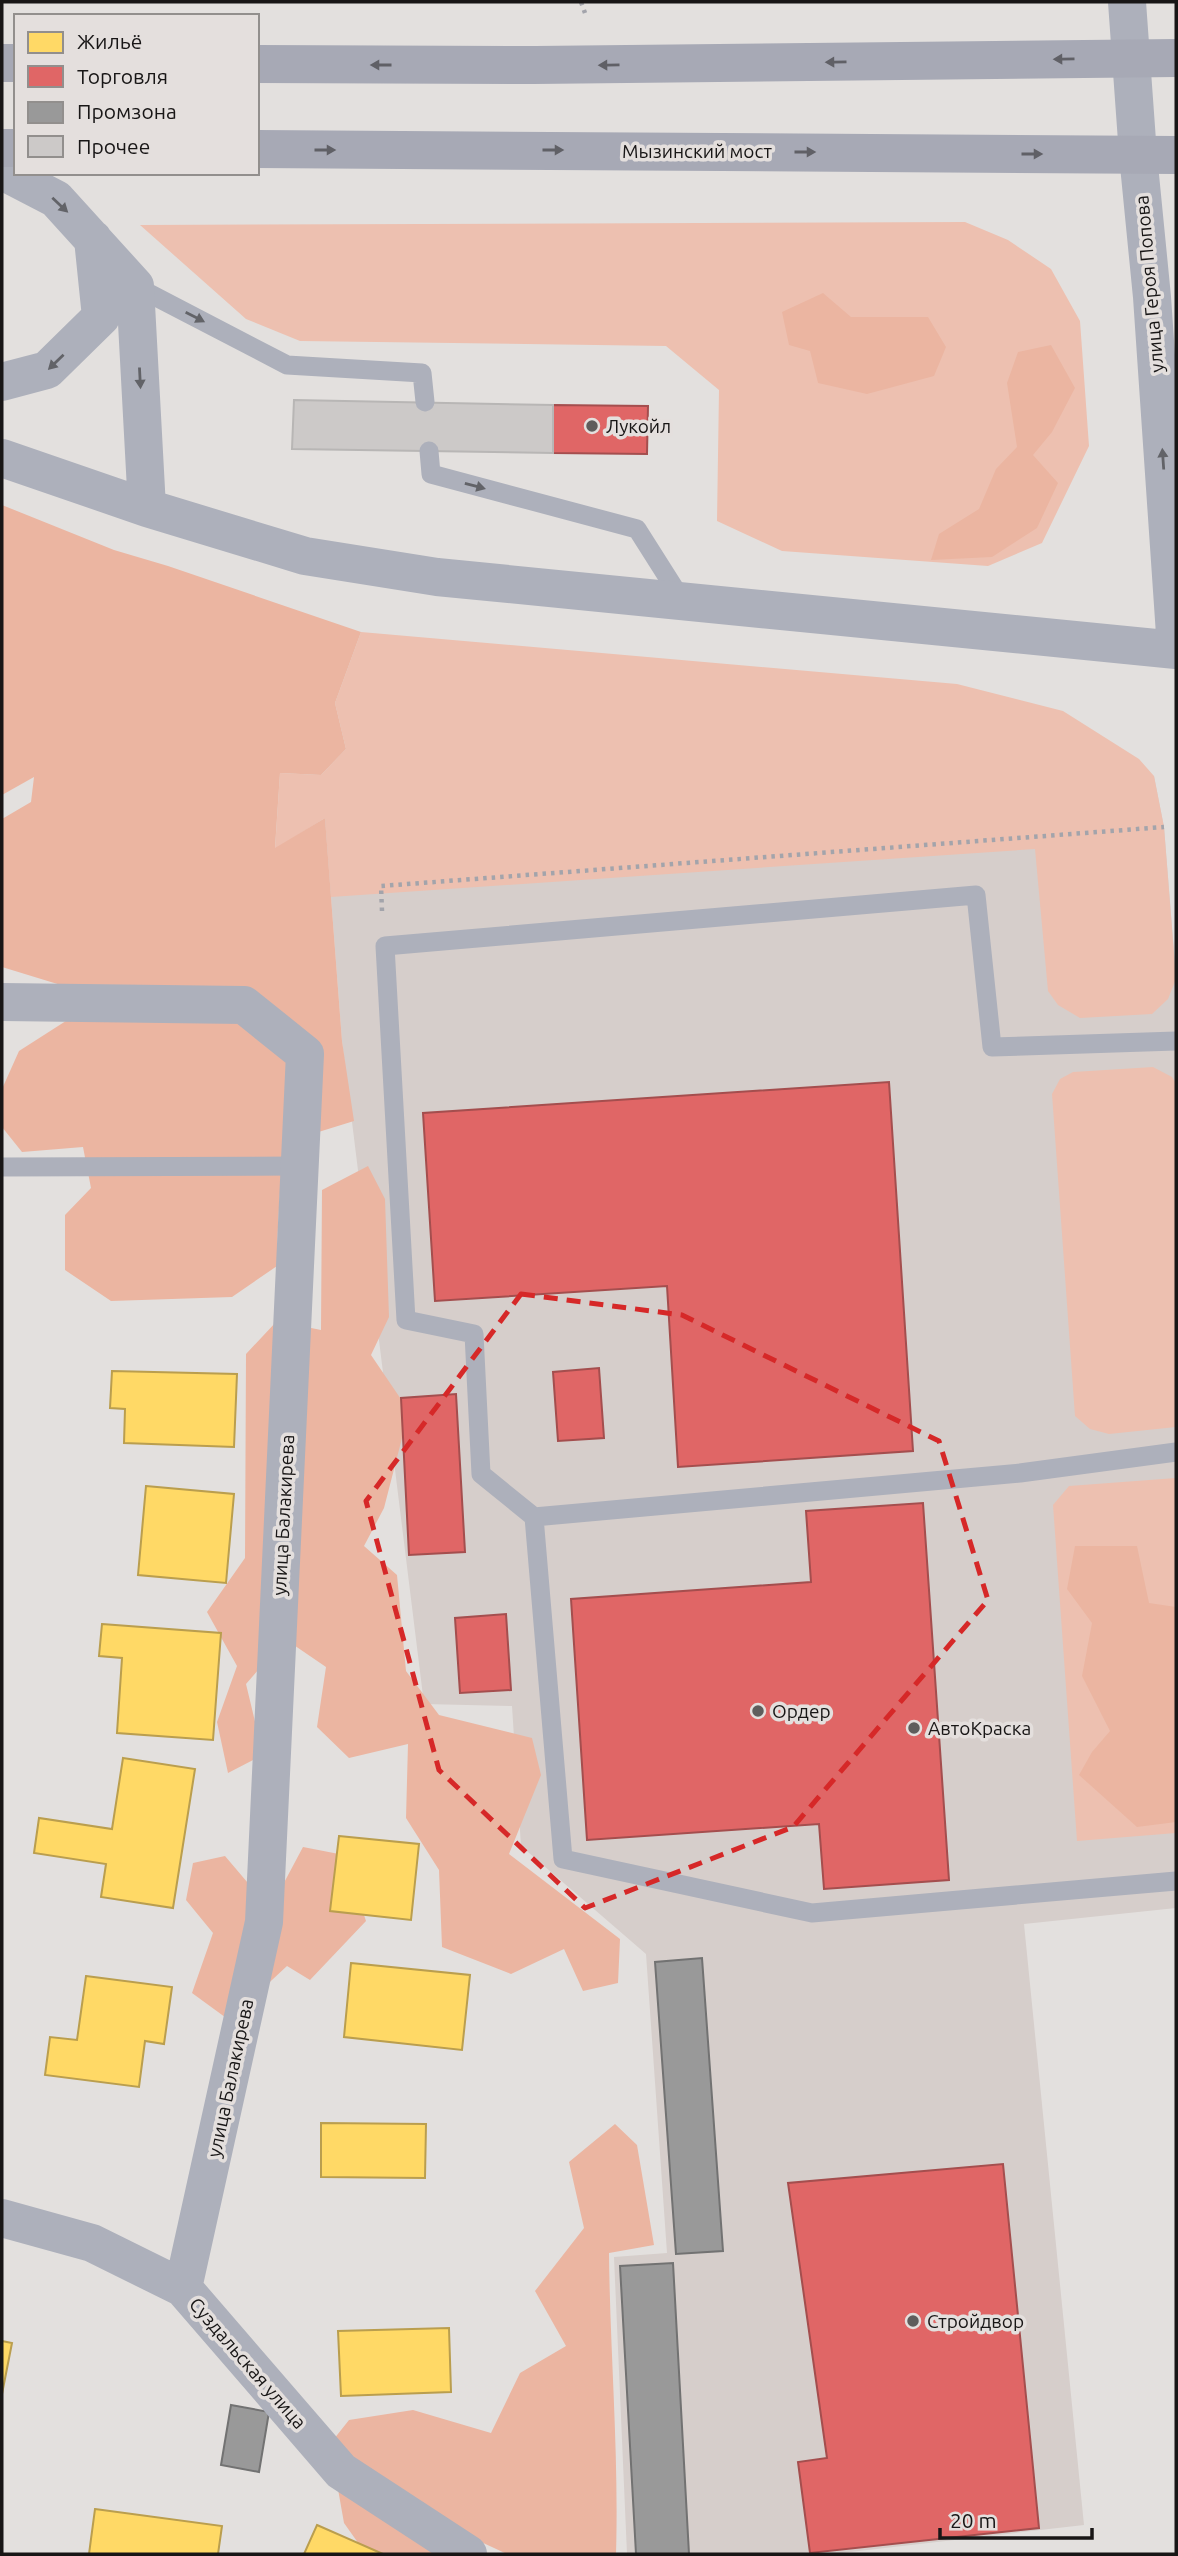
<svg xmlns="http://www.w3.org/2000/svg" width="1178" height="2556" font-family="Ubuntu,sans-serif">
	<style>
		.built { fill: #d6cecb }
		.green { fill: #edc0b0 }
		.forest { fill: #ebb5a1 }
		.homes { fill: #ffd966; stroke: #ba9e4e; stroke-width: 2 }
		.shops { fill: #e06666; stroke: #a44e4e; stroke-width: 2 }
		.industry { fill: #999; stroke: #727272; stroke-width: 2 }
		.building { fill: #ccc9c8; stroke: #b8b6b5; stroke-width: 2 }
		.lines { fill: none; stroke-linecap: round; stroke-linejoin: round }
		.path { stroke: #a3a4ab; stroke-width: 4.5; stroke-dasharray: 3.5 5; stroke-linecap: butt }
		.service { stroke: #adb0bb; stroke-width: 19 }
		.minor { stroke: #adb0bb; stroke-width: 38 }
		.tertiary { stroke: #adb0bb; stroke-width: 38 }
		.primary { stroke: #a7a9b5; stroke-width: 38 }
		.oneway { fill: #606066 }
		.oneway2 { fill: #626368 }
		.marked { fill: none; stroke: #d62828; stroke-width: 5; stroke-dasharray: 14 9; stroke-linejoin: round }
		.poi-dot { fill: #5f5d5c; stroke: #e4dfdd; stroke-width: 2.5 }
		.labels { text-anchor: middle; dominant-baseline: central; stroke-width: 7; stroke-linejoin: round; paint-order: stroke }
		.street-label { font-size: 19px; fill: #181616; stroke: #e4dfdd }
		.poi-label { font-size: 19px; fill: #181616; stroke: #e4dfdd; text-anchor: start }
	</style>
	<rect width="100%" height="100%" fill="#e3e0de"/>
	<path class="built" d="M 1154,776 L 1164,827 L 1176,976 L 1176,1908 L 1024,1924 L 1084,2525 L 833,2554 L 627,2554 L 614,2257 L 667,2253 L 646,1954 L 521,1846 L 512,1706 L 424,1704 L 342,1041 L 325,818 Z"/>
	<path class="green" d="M 965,222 L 1008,240 L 1051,269 L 1080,321 L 1089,446 L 1042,543 L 988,566 L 782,551 L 717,521 L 719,390 L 666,346 L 300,341 L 246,319 L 140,225 Z
		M 361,632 L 957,684 L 1063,711 L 1139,759 L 1154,776 L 1164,827 L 1176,979 L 1168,999 L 1152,1014 L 1080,1018 L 1058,1005 L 1048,991 L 1035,849 L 331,897 L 325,818 L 275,849 L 280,773 L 321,775 L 346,749 L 335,703 Z
		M 1153,1067 L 1172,1077 L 1176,1083 L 1176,1427 L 1109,1434 L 1090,1429 L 1075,1416 L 1052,1094 L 1060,1079 L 1073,1072 Z
		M 1176,1478 L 1176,1833 L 1077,1841 L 1053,1505 L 1069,1486 Z"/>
	<path class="forest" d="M 823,293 L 851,317 L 928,317 L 946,347 L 934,376 L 867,394 L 818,383 L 810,351 L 789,345 L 782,312 Z
		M 1051,345 L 1075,388 L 1052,432 L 1033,455 L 1058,483 L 1037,528 L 992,557 L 931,560 L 939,534 L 979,509 L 996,469 L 1017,447 L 1007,383 L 1018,352 Z
		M 2,505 L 114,550 L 168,566 L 361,632 L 335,703 L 346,749 L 321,775 L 280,773 L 275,848 L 325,818 L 342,1041 L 354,1121 L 283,1143 C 281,1185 277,1225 277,1266 L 232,1297 L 111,1301 L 65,1270 L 65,1215 L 91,1188 L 83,1147 L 22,1152 L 2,1127 L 2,1089 L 19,1051 L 69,1019 L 64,986 L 2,967 L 2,819 L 31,802 L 34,777 L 2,795 Z
		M 368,1166 L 385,1199 L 389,1317 L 371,1355 L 409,1411 L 384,1508 L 364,1546 L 397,1575 L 406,1671 L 439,1715 L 532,1738 L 541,1775 L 509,1854 L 620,1939 L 618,1983 L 583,1991 L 564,1949 L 511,1974 L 442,1947 L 439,1870 L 406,1818 L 408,1744 L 349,1758 L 317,1727 L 326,1667 L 285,1639 L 246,1684 L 263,1755 L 228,1773 L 217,1722 L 237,1666 L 207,1612 L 245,1558 L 246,1354 L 277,1321 L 321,1330 L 322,1190 Z
		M 1075,1546 L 1137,1546 L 1149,1603 L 1176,1607 L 1176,1822 L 1137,1827 L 1079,1775 L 1092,1752 L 1110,1731 L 1082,1676 L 1092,1623 L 1067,1589 Z
		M 303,1847 L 344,1855 L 366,1921 L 310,1980 L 287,1966 L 229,2020 L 192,1993 L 213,1933 L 186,1900 L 193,1863 L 225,1856 L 270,1909 Z
		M 615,2124 L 637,2145 L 654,2245 L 609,2253 C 610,2353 619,2454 616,2554 L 507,2554 L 466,2535 L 449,2554 L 366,2554 L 344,2523 L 330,2444 L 349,2420 L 413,2410 L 491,2433 L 520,2373 L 566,2346 L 535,2291 L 584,2228 L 569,2162 Z"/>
	<path class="homes" d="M 112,1371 L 237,1374 L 234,1447 L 124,1443 L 125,1409 L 110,1408 Z
		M 146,1486 L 234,1494 L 226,1583 L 138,1575 Z
		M 102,1624 L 221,1633 L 213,1740 L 117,1733 L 122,1658 L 99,1656 Z
		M 123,1758 L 195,1769 L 173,1908 L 101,1897 L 106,1864 L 34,1853 L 39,1818 L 112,1829 Z
		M 339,1836 L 419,1844 L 411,1920 L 330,1911 Z
		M 351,1963 L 470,1975 L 462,2050 L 344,2037 Z
		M 86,1976 L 172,1987 L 164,2044 L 145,2041 L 139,2087 L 45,2075 L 50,2037 L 77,2040 Z
		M 321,2123 L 426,2124 L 425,2178 L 321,2177 Z
		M 449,2328 L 451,2392 L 341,2396 L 338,2331 Z
		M 2,2341 L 12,2343 L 2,2394 Z
		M 95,2509 L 222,2526 L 218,2554 L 89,2554 Z
		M 317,2525 L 383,2554 L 304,2554 Z"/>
	<path class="shops" d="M 553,405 L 648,406 L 647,454 L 553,453 Z
		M 889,1082 L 913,1451 L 678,1467 L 667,1286 L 435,1301 L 423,1113 Z
		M 599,1368 L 604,1438 L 558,1441 L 553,1372 Z
		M 456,1394 L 465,1552 L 409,1555 L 401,1398 Z
		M 923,1503 L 949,1880 L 824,1889 L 819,1824 L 587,1840 L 571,1599 L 811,1582 L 806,1511 Z
		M 506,1614 L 511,1690 L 460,1693 L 455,1618 Z
		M 1003,2164 L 1039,2528 L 810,2553 L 798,2462 L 827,2458 L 788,2183 Z"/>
	<path class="industry" d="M 702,1958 L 723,2251 L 676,2254 L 655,1962 Z
		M 673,2263 L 689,2554 L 636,2554 L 620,2266 Z
		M 231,2405 L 269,2412 L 259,2472 L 221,2465 Z"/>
	<path class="building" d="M 294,400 L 553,405 L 553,453 L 292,449 Z"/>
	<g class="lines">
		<path class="path" d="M 581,2 L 585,13
			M 382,911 L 381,886 L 1164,827"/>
		<path class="service" d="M 135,286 L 287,365 L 422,373 L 425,402
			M 429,451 L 431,474 L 637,529 L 682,600
			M 2,1167 L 300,1166
			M 1176,1452 L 1020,1473 L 534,1517 L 563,1859 L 812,1913 L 1176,1881
			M 534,1517 L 481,1474 L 474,1334 L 406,1320 L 385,946 L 976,895 L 992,1047 L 1176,1041"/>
		<path class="minor" d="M 2,1002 L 244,1005 L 305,1054 L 264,1922 L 183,2288
			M 2,2218 L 92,2243 L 183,2288 L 341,2471 L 468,2554"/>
		<path class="tertiary" d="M 1127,2 L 1138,155 L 1152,297 L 1176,649
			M 2,171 L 56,199 L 135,286 L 147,508
			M 2,382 L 47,370 L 101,317 L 93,239
			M 2,458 L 147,508 L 305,556 L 437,577 L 1176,650"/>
		<path class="primary" d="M 2,63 L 16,63
			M 257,64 L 535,65 L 1176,58
			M 2,148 L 16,148
			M 257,149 L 1176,155"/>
	</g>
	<defs><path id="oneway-solid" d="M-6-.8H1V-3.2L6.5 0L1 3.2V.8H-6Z" transform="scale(1.75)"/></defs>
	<g class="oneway">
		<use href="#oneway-solid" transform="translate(1064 59) rotate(179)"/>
		<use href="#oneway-solid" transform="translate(836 62) rotate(179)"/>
		<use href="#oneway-solid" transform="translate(381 65) rotate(-180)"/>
		<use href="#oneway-solid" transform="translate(609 65) rotate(179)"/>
		<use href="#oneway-solid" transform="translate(325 150)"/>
		<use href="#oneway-solid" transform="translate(553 150)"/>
		<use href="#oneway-solid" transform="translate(805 152)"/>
		<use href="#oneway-solid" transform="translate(1032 154)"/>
	</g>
	<g class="oneway2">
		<use href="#oneway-solid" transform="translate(60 205) rotate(43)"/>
		<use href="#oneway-solid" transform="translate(195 317) rotate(27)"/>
		<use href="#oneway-solid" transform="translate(56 362) rotate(136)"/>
		<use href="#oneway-solid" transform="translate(140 378) rotate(87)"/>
		<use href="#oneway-solid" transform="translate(1163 459) rotate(-94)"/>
		<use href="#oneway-solid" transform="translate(475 486) rotate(15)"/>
	</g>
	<path class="marked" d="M 521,1294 L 682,1315 L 939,1441 L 988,1600 L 793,1827 L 585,1908 L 439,1770 L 366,1501 Z"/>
	<g class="poi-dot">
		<circle cx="592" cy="426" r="7"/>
		<circle cx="758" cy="1711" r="7"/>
		<circle cx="914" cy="1728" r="7"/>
		<circle cx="913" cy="2321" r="7"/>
	</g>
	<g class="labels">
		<g class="street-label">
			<text x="697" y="151">Мызинский мост</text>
			<text transform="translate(1149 284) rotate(-95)">улица Героя Попова</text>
			<text transform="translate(283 1515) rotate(-87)">улица Балакирева</text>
			<text transform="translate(230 2078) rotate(-78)">улица Балакирева</text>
			<text transform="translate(248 2363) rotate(49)">Суздальская улица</text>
		</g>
		<g class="poi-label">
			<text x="606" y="426">Лукойл</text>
			<text x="772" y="1711">Ордер</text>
			<text x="928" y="1728">АвтоКраска</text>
			<text x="927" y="2321">Стройдвор</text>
		</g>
	</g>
	<rect width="1178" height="2556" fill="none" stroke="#181616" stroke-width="7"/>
	<rect x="14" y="14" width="245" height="161" fill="#e4dfdd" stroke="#928f8d" stroke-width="2"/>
	<rect x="28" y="32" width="35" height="21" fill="#ffd966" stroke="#928f8d" stroke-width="2"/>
	<text x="77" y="49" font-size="21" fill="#181616">Жильё</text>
	<rect x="28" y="66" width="35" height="21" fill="#e06666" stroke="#928f8d" stroke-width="2"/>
	<text x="77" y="84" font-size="21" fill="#181616">Торговля</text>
	<rect x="28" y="102" width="35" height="21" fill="#999999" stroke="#928f8d" stroke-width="2"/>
	<text x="77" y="119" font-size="21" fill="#181616">Промзона</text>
	<rect x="28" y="136" width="35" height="21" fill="#ccc9c8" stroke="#928f8d" stroke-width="2"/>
	<text x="77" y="154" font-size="21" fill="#181616">Прочее</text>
	<path d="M940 2528v10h152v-10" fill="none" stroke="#181616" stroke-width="3.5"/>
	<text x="950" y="2528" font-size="21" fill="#181616" stroke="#e4dfdd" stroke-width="5" paint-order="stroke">20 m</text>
</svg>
